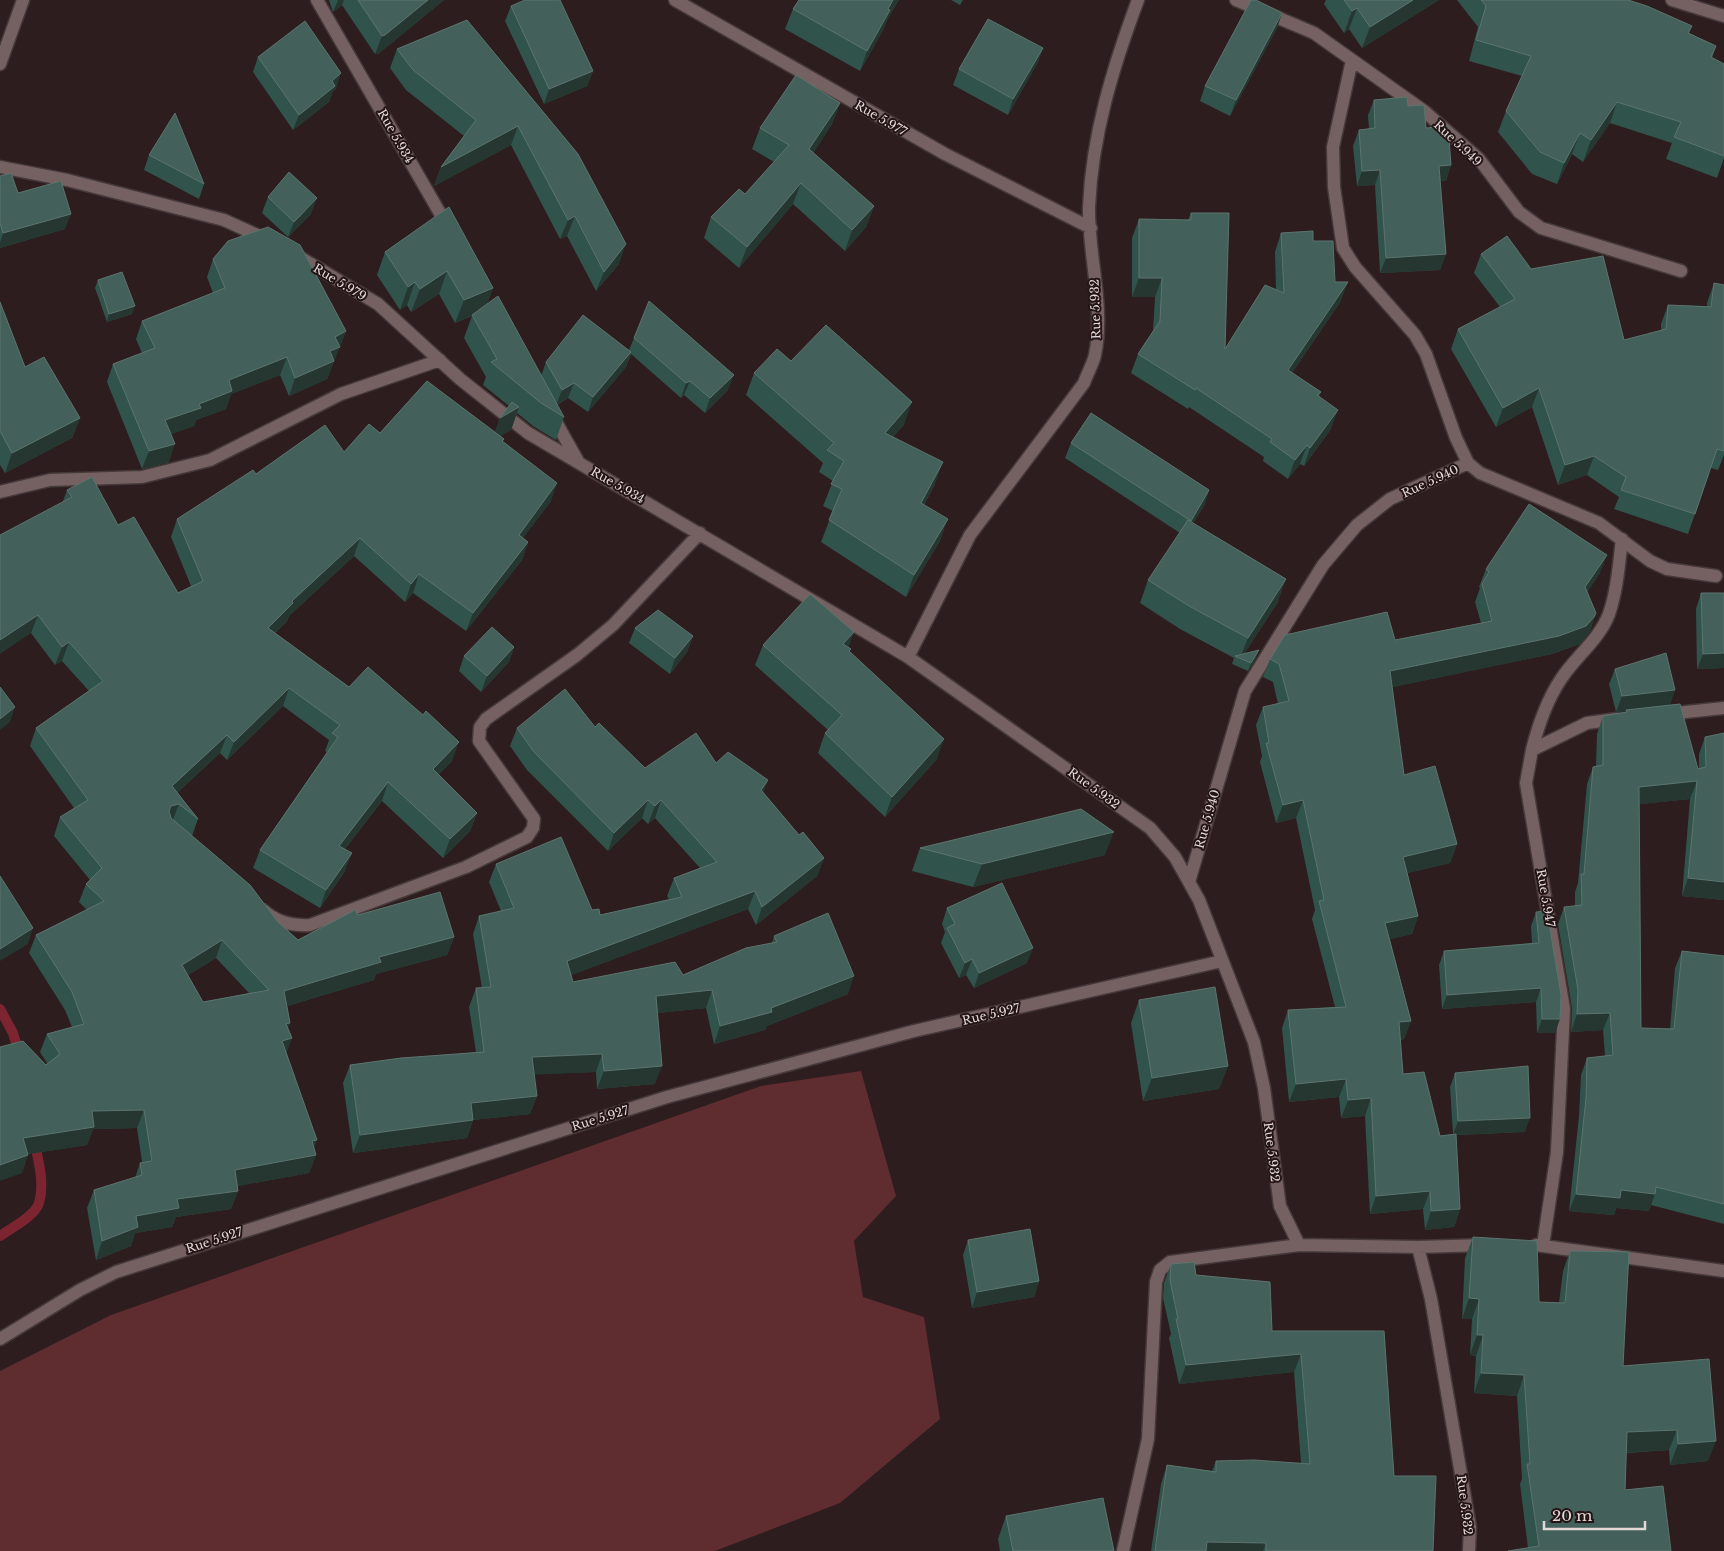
<svg xmlns="http://www.w3.org/2000/svg" width="1724" height="1551" font-family="'Libre Baskerville',serif">
	<style>
		.green { fill: #5f2c30 }
		.lines { fill: none; stroke-linecap: round; stroke-linejoin: round }
		.stream { stroke: #7c2531; stroke-width: 10 }
		.minor-casing { stroke: #46393a; stroke-width: 15 }
		.minor { stroke: #756162; stroke-width: 12 }
		.wall { fill: #30534b; fill-rule: evenodd }
		.shaded-wall { fill: #263732 }
		.building { fill: #43615a; stroke: #5c746e; fill-rule: evenodd }
		.labels { text-anchor: middle; dominant-baseline: central; stroke-width: 4; stroke-linejoin: round; paint-order: stroke }
		.street-label { font-size: 12px; fill: #e3d7d8; stroke: #231415 }
	</style>
	<rect width="100%" height="100%" fill="#2d1d1e"/>
	<path class="green" d="M 861,1071 L 896,1196 L 854,1241 L 863,1297 L 924,1317 L 940,1419 L 840,1503 L 715,1551 L 0,1551 L 0,1371 L 111,1315 L 761,1086 Z"/>
	<g class="lines">
		<path class="stream" d="M 0,1009 L 13,1033 L 19,1054
			M 0,1236 C 11,1228 35,1216 39,1203 C 45,1183 38,1159 34,1140"/>
		<g class="minor-casing">
			<path id="minor" d="M 317,0 L 448,227
				M 675,0 L 945,154 L 1091,228
				M 1138,0 C 1113,67 1092,135 1089,207 C 1088,256 1105,306 1095,355 C 1093,364 1087,374 1084,383 L 970,535 L 908,657 L 1150,828 L 1175,857 L 1199,900 L 1254,1042 L 1264,1088 L 1280,1206 L 1299,1245 L 1418,1247 L 1431,1299 L 1470,1527 L 1469,1551
				M 1236,0 L 1314,33 L 1424,111 L 1479,159 L 1519,212 L 1541,228 L 1681,271
				M 1672,0 L 1724,16
				M 0,64 L 23,0
				M 0,167 L 67,180 L 224,220 L 268,240
				M 296,255 L 378,304 L 460,379 L 528,433 L 579,463
				M 552,415 L 579,463 L 908,657
				M 1468,463 L 1480,473 L 1599,523 L 1650,561 L 1667,569 L 1716,576
				M 0,492 L 50,480 L 142,477 L 210,460 L 341,394 L 440,360
				M 1667,714 L 1724,708
				M 1532,750 C 1538,726 1547,700 1561,679 C 1576,656 1599,640 1609,614 C 1617,591 1619,564 1622,539
				M 1189,882 L 1245,691 L 1323,565 L 1357,525 L 1390,499 L 1468,463 L 1456,438 L 1426,354 L 1415,335 L 1355,267 L 1343,248 L 1334,187 L 1333,147 L 1352,60
				M 263,910 C 276,922 293,926 310,925 L 466,867 L 527,837 L 533,828 L 534,819 L 479,741 L 480,727 L 486,719 L 577,655 L 613,625 L 700,533
				M 1536,1245 L 1724,1271
				M 1543,1245 L 1557,1152 L 1564,1009 L 1526,783 L 1532,750 L 1587,723 L 1617,719
				M 1418,1247 L 1486,1245
				M 0,1339 L 80,1290 L 116,1272 L 667,1097 L 914,1031 L 1222,961
				M 1123,1551 L 1148,1439 L 1156,1282 L 1160,1270 L 1170,1262 L 1299,1245"/>
		</g>
		<use href="#minor" class="minor"/>
	</g>
	<path class="wall" d="M 329,0 L 444,0 L 378,54 L 375,54 L 342,5 L 333,12 Z
		M 799,0 L 899,0 L 888,18 L 883,30 L 860,71 L 785,29 L 793,9 Z
		M 951,0 L 963,0 L 960,5 Z
		M 1326,0 L 1439,0 L 1362,48 L 1349,29 L 1344,33 L 1324,4 Z
		M 1457,0 L 1628,0 L 1692,26 L 1689,33 L 1716,46 L 1712,58 L 1724,64 L 1724,158 L 1717,178 L 1666,159 L 1672,143 L 1610,123 L 1583,162 L 1572,154 L 1557,184 L 1532,174 L 1498,132 L 1506,111 L 1522,76 L 1469,61 L 1478,27 Z
		M 511,6 L 593,71 L 587,86 L 544,104 L 505,21 Z
		M 1282,13 L 1277,28 L 1230,116 L 1200,101 L 1205,86 Z
		M 467,20 L 619,264 L 596,291 L 567,236 L 560,239 L 511,145 L 434,186 L 441,167 L 464,136 L 406,90 L 390,68 L 397,49 Z
		M 1043,48 L 1037,64 L 1008,115 L 953,85 L 959,69 Z
		M 258,57 L 336,89 L 333,91 L 329,102 L 293,130 L 253,72 Z
		M 1374,100 L 1408,106 L 1426,128 L 1451,165 L 1446,181 L 1440,181 L 1446,254 L 1440,270 L 1380,273 L 1375,185 L 1357,186 L 1353,146 L 1359,130 L 1369,129 L 1368,115 Z
		M 840,103 L 832,124 L 813,153 L 874,206 L 866,227 L 845,251 L 793,204 L 739,268 L 704,238 L 711,217 L 745,194 L 774,162 L 752,149 L 760,128 Z
		M 149,155 L 204,184 L 199,199 L 144,170 Z
		M 0,176 L 18,193 L 65,229 L 0,248 Z
		M 268,197 L 311,214 L 288,237 L 262,213 Z
		M 449,207 L 493,288 L 487,304 L 541,376 L 546,362 L 629,350 L 634,338 L 728,390 L 705,413 L 684,395 L 681,398 L 631,354 L 626,367 L 588,412 L 568,398 L 557,405 L 564,417 L 556,440 L 533,426 L 517,413 L 511,430 L 500,436 L 504,439 L 503,442 L 551,501 L 523,538 L 528,542 L 522,560 L 466,631 L 413,593 L 405,602 L 354,556 L 289,616 L 287,621 L 275,633 L 349,687 L 452,761 L 438,775 L 477,813 L 470,831 L 443,858 L 382,801 L 345,849 L 345,871 L 320,908 L 253,868 L 260,850 L 327,752 L 325,751 L 329,740 L 283,706 L 227,760 L 220,753 L 177,793 L 198,819 L 192,836 L 278,922 L 298,940 L 358,915 L 454,937 L 447,955 L 376,974 L 374,980 L 287,1006 L 288,1029 L 292,1038 L 286,1053 L 316,1155 L 309,1173 L 237,1186 L 238,1191 L 231,1209 L 176,1217 L 172,1227 L 135,1233 L 131,1246 L 96,1260 L 87,1208 L 94,1190 L 135,1178 L 140,1163 L 142,1162 L 137,1128 L 93,1129 L 87,1145 L 28,1154 L 22,1173 L 46,1065 L 47,1063 L 40,1052 L 47,1034 L 72,1027 L 65,1010 L 29,953 L 36,935 L 87,910 L 79,902 L 86,884 L 90,880 L 54,836 L 60,817 L 74,808 L 30,746 L 36,728 L 89,691 L 62,661 L 55,665 L 31,633 L 63,501 L 67,490 L 118,525 L 178,593 L 191,586 L 171,537 L 177,519 L 256,474 L 344,452 L 380,433 L 495,432 L 500,418 L 509,406 L 483,385 L 486,377 L 464,338 L 472,316 L 455,323 L 439,294 L 411,312 L 407,305 L 400,310 L 377,275 L 385,252 ZM 216,958 L 249,993 L 203,1002 L 188,975 Z
		M 1191,213 L 1225,349 L 1276,290 L 1275,252 L 1281,233 L 1313,241 L 1335,282 L 1341,301 L 1292,373 L 1321,392 L 1319,396 L 1331,429 L 1304,466 L 1300,464 L 1288,479 L 1263,461 L 1264,457 L 1189,407 L 1188,409 L 1131,373 L 1138,354 L 1153,331 L 1155,297 L 1132,297 L 1132,238 L 1139,219 L 1188,220 Z
		M 1481,254 L 1531,269 L 1624,340 L 1661,331 L 1661,324 L 1668,305 L 1707,306 L 1707,303 L 1714,283 L 1724,285 L 1724,455 L 1718,470 L 1711,468 L 1688,534 L 1614,509 L 1619,497 L 1587,475 L 1558,485 L 1532,407 L 1496,427 L 1451,349 L 1458,329 L 1500,307 L 1474,273 Z
		M 213,259 L 346,331 L 327,379 L 289,396 L 280,375 L 231,394 L 226,409 L 196,420 L 194,426 L 171,434 L 169,462 L 142,469 L 107,382 L 113,364 L 142,353 L 136,339 L 142,321 L 213,293 L 207,277 Z
		M 98,280 L 132,314 L 107,322 L 95,288 Z
		M 0,302 L 25,367 L 80,418 L 72,438 L 5,473 L 0,465 Z
		M 791,361 L 904,425 L 893,437 L 935,484 L 924,505 L 940,541 L 906,597 L 821,542 L 833,511 L 823,506 L 833,481 L 819,472 L 823,463 L 746,395 L 754,373 Z
		M 1071,443 L 1209,490 L 1204,506 L 1193,523 L 1278,602 L 1244,654 L 1256,658 L 1248,671 L 1232,664 L 1234,658 L 1180,629 L 1140,603 L 1148,580 L 1180,533 L 1065,458 Z
		M 1486,569 L 1600,573 L 1587,592 L 1596,613 L 1590,631 L 1580,644 L 1552,654 L 1392,687 L 1404,775 L 1457,844 L 1450,863 L 1407,873 L 1418,916 L 1412,934 L 1390,939 L 1411,1021 L 1404,1039 L 1400,1040 L 1403,1074 L 1440,1136 L 1453,1134 L 1450,1087 L 1455,1073 L 1525,1132 L 1456,1135 L 1460,1209 L 1454,1227 L 1425,1230 L 1423,1209 L 1370,1214 L 1365,1116 L 1341,1118 L 1339,1097 L 1289,1102 L 1282,1028 L 1288,1010 L 1335,1007 L 1312,919 L 1315,910 L 1296,818 L 1276,823 L 1260,762 L 1262,756 L 1256,725 L 1263,707 L 1278,704 L 1273,682 L 1263,677 L 1270,659 L 1395,640 L 1481,623 L 1475,602 L 1480,588 L 1479,587 Z
		M 1701,593 L 1724,593 L 1724,668 L 1697,669 L 1696,609 Z
		M 635,628 L 693,636 L 687,652 L 670,674 L 629,643 Z
		M 763,645 L 849,647 L 850,652 L 937,759 L 885,817 L 818,753 L 825,733 L 828,730 L 755,665 Z
		M 514,647 L 509,662 L 481,692 L 459,671 L 464,656 Z
		M 1615,669 L 1670,705 L 1698,769 L 1699,769 L 1699,754 L 1705,737 L 1724,900 L 1682,896 L 1690,799 L 1639,804 L 1641,1028 L 1670,1029 L 1675,968 L 1682,951 L 1724,956 L 1724,1224 L 1651,1205 L 1649,1211 L 1616,1208 L 1614,1215 L 1569,1211 L 1579,1116 L 1581,1075 L 1587,1058 L 1605,1056 L 1603,1030 L 1571,1032 L 1572,1008 L 1558,924 L 1564,907 L 1575,906 L 1575,892 L 1578,883 L 1587,784 L 1593,767 L 1596,766 L 1597,734 L 1603,716 L 1626,712 L 1626,711 L 1616,712 L 1609,684 Z
		M 595,727 L 645,768 L 716,763 L 768,780 L 763,792 L 799,835 L 824,858 L 817,876 L 756,925 L 748,909 L 571,975 L 573,982 L 683,975 L 772,943 L 774,936 L 848,994 L 767,1026 L 765,1030 L 714,1044 L 706,1008 L 657,1013 L 655,1084 L 597,1089 L 596,1072 L 534,1074 L 537,1096 L 530,1114 L 473,1120 L 467,1138 L 353,1153 L 343,1083 L 350,1065 L 476,1052 L 469,1007 L 476,988 L 482,988 L 473,934 L 479,916 L 501,911 L 489,882 L 496,864 L 592,910 L 600,915 L 669,899 L 667,896 L 674,878 L 700,868 L 655,818 L 648,824 L 642,818 L 608,851 L 527,770 L 510,746 L 517,728 Z
		M 920,848 L 1105,855 L 973,887 L 912,871 Z
		M 947,908 L 1027,963 L 974,988 L 966,975 L 959,978 L 941,943 L 945,932 L 942,924 Z
		M 1536,912 L 1555,1033 L 1537,1033 L 1536,1002 L 1442,1009 L 1439,965 L 1444,951 L 1532,943 L 1531,926 Z
		M 1139,1000 L 1228,1066 L 1219,1089 L 1143,1101 L 1131,1023 Z
		M 1473,1237 L 1539,1302 L 1559,1303 L 1563,1271 L 1570,1251 L 1623,1366 L 1708,1461 L 1670,1465 L 1669,1450 L 1626,1453 L 1625,1490 L 1671,1551 L 1528,1548 L 1520,1484 L 1522,1479 L 1517,1396 L 1474,1393 L 1476,1356 L 1470,1355 L 1472,1319 L 1462,1319 L 1465,1258 Z
		M 968,1240 L 1039,1281 L 1034,1297 L 972,1308 L 963,1255 Z
		M 1171,1264 L 1196,1275 L 1272,1331 L 1384,1331 L 1394,1476 L 1433,1551 L 1151,1551 L 1161,1484 L 1167,1465 L 1212,1471 L 1216,1461 L 1301,1463 L 1294,1372 L 1179,1384 L 1169,1338 L 1171,1334 L 1163,1298 L 1164,1283 Z
		M 1006,1516 L 1114,1551 L 1000,1551 L 998,1539 Z"/>
	<path class="shaded-wall" d="M 338,0 L 344,0 L 342,5 L 333,12 Z
		M 428,0 L 444,0 L 378,54 L 375,54 L 382,36 Z
		M 893,0 L 899,0 L 888,18 L 883,30 L 860,71 L 867,51 L 888,9 Z
		M 1413,0 L 1439,0 L 1362,48 L 1370,27 Z
		M 1357,8 L 1349,29 L 1344,33 L 1352,11 Z
		M 1282,13 L 1277,28 L 1230,116 L 1236,100 Z
		M 1043,48 L 1037,64 L 1008,115 L 1013,99 Z
		M 593,71 L 587,86 L 544,104 L 549,89 Z
		M 341,73 L 336,89 L 333,91 L 329,102 L 293,130 L 299,115 L 332,81 Z
		M 1617,102 L 1610,123 L 1583,162 L 1591,140 Z
		M 840,103 L 832,124 L 802,171 L 809,149 Z
		M 518,126 L 511,145 L 434,186 L 441,167 Z
		M 1580,133 L 1572,154 L 1557,184 L 1564,163 Z
		M 1451,165 L 1446,181 L 1434,182 L 1439,166 Z
		M 1380,170 L 1375,185 L 1357,186 L 1362,171 Z
		M 801,183 L 793,204 L 739,268 L 747,247 Z
		M 317,198 L 311,214 L 288,237 L 294,222 Z
		M 874,206 L 866,227 L 845,251 L 852,230 Z
		M 71,214 L 65,229 L 0,248 L 0,243 L 3,233 Z
		M 575,216 L 567,236 L 560,239 L 568,220 Z
		M 626,244 L 619,264 L 596,291 L 604,272 Z
		M 1446,254 L 1440,270 L 1380,273 L 1386,258 Z
		M 447,271 L 439,294 L 411,312 L 420,289 Z
		M 1139,278 L 1162,278 L 1155,297 L 1132,297 Z
		M 415,282 L 407,305 L 400,310 L 408,287 Z
		M 1348,282 L 1341,301 L 1281,389 L 1288,370 Z
		M 493,288 L 485,310 L 455,323 L 464,300 Z
		M 135,306 L 132,314 L 107,322 L 109,314 Z
		M 346,331 L 327,379 L 289,396 L 295,378 L 335,337 Z
		M 631,352 L 626,367 L 588,412 L 593,397 Z
		M 287,357 L 280,375 L 231,394 L 226,409 L 196,420 L 194,426 L 159,438 L 165,420 L 199,404 L 229,380 Z
		M 734,375 L 728,390 L 705,413 L 710,398 Z
		M 690,381 L 684,395 L 681,398 L 686,383 Z
		M 574,383 L 568,398 L 556,405 L 562,390 Z
		M 1539,388 L 1532,407 L 1496,427 L 1503,408 Z
		M 912,402 L 904,425 L 877,455 L 885,433 Z
		M 519,407 L 511,430 L 491,441 L 500,418 Z
		M 1338,410 L 1331,429 L 1304,466 L 1310,448 Z
		M 80,418 L 72,438 L 5,473 L 12,453 Z
		M 175,444 L 169,462 L 142,469 L 149,451 Z
		M 1307,445 L 1300,464 L 1288,479 L 1295,460 Z
		M 1594,456 L 1587,475 L 1558,485 L 1565,465 Z
		M 943,462 L 935,484 L 913,525 L 921,503 Z
		M 557,483 L 551,501 L 512,553 L 519,535 Z
		M 1209,490 L 1204,506 L 1185,536 L 1191,521 Z
		M 948,519 L 940,541 L 906,597 L 914,575 Z
		M 360,538 L 354,556 L 289,616 L 287,621 L 261,646 L 268,628 L 292,601 Z
		M 528,542 L 522,560 L 466,631 L 473,613 Z
		M 1607,555 L 1600,573 L 1579,605 L 1585,587 Z
		M 419,574 L 413,593 L 405,602 L 411,584 Z
		M 1286,579 L 1278,602 L 1241,659 L 1240,658 L 1248,638 Z
		M 1596,613 L 1590,631 L 1580,644 L 1552,654 L 1384,689 L 1390,671 Z
		M 38,615 L 31,633 L 0,654 L 0,640 Z
		M 854,632 L 847,652 L 843,644 Z
		M 693,636 L 687,652 L 670,674 L 675,658 Z
		M 69,642 L 62,661 L 55,665 L 62,647 Z
		M 514,647 L 509,662 L 481,692 L 487,676 Z
		M 1259,650 L 1256,658 L 1248,671 L 1251,663 Z
		M 1724,653 L 1724,668 L 1697,669 L 1703,654 Z
		M 289,688 L 283,706 L 227,760 L 234,742 Z
		M 1675,690 L 1670,706 L 1616,712 L 1622,696 Z
		M 15,707 L 10,722 L 0,730 L 0,719 Z
		M 227,735 L 220,753 L 165,804 L 172,786 Z
		M 944,739 L 937,759 L 885,817 L 892,797 Z
		M 459,742 L 452,761 L 426,788 L 433,769 Z
		M 768,780 L 761,798 L 761,790 Z
		M 1697,781 L 1690,799 L 1633,805 L 1639,787 Z
		M 388,782 L 382,801 L 333,864 L 339,846 Z
		M 648,800 L 642,818 L 608,851 L 614,833 Z
		M 661,800 L 655,818 L 648,824 L 655,806 Z
		M 1303,800 L 1296,818 L 1276,823 L 1283,805 Z
		M 179,804 L 172,822 L 169,811 L 171,806 Z
		M 477,813 L 470,831 L 443,858 L 450,839 Z
		M 1114,832 L 1105,855 L 973,887 L 982,864 Z
		M 1457,844 L 1450,863 L 1396,876 L 1403,857 Z
		M 352,853 L 345,871 L 320,908 L 326,890 Z
		M 824,858 L 817,876 L 756,925 L 762,907 Z
		M 1688,878 L 1724,882 L 1724,900 L 1682,896 Z
		M 755,891 L 748,909 L 561,979 L 567,961 Z
		M 1418,916 L 1412,934 L 1379,942 L 1385,923 Z
		M 33,928 L 28,944 L 0,961 L 0,949 Z
		M 454,937 L 447,955 L 376,974 L 374,980 L 277,1009 L 284,991 L 379,957 Z
		M 222,940 L 216,958 L 176,983 L 182,965 Z
		M 1033,948 L 1027,963 L 974,988 L 979,973 Z
		M 972,959 L 966,975 L 959,978 L 965,963 Z
		M 854,976 L 848,994 L 767,1026 L 765,1030 L 714,1044 L 720,1026 L 771,1008 Z
		M 1541,988 L 1536,1002 L 1442,1009 L 1447,995 Z
		M 712,990 L 706,1008 L 649,1014 L 656,996 Z
		M 1610,1013 L 1603,1030 L 1571,1032 L 1577,1014 Z
		M 1542,1019 L 1560,1019 L 1555,1033 L 1537,1033 Z
		M 1411,1021 L 1404,1039 L 1392,1040 L 1399,1022 Z
		M 290,1023 L 284,1040 L 292,1038 L 285,1056 L 276,1059 L 286,1024 Z
		M 602,1054 L 596,1072 L 526,1075 L 532,1057 Z
		M 662,1066 L 655,1084 L 597,1089 L 604,1071 Z
		M 1228,1066 L 1219,1089 L 1143,1101 L 1152,1078 Z
		M 1346,1079 L 1339,1097 L 1289,1102 L 1296,1084 Z
		M 537,1096 L 530,1114 L 473,1120 L 467,1138 L 353,1153 L 360,1135 L 471,1103 Z
		M 1371,1098 L 1365,1116 L 1341,1118 L 1348,1100 Z
		M 144,1110 L 137,1128 L 93,1129 L 87,1145 L 16,1156 L 23,1138 L 92,1111 Z
		M 1530,1118 L 1525,1132 L 1453,1135 L 1458,1121 Z
		M 317,1140 L 311,1156 L 316,1155 L 309,1173 L 228,1188 L 235,1170 L 312,1141 Z
		M 28,1155 L 22,1173 L 0,1181 L 0,1165 Z
		M 1621,1190 L 1655,1194 L 1649,1211 L 1616,1208 L 1614,1215 L 1569,1211 L 1576,1194 Z
		M 238,1191 L 231,1209 L 176,1217 L 172,1227 L 135,1233 L 131,1246 L 96,1260 L 102,1241 L 136,1216 L 177,1199 Z
		M 1430,1191 L 1423,1209 L 1370,1214 L 1376,1196 Z
		M 1460,1209 L 1454,1227 L 1425,1230 L 1431,1211 Z
		M 1039,1281 L 1034,1297 L 972,1308 L 977,1292 Z
		M 1469,1298 L 1479,1299 L 1472,1319 L 1462,1319 Z
		M 1477,1335 L 1483,1335 L 1476,1356 L 1470,1355 Z
		M 1301,1354 L 1294,1372 L 1179,1384 L 1186,1365 Z
		M 1481,1373 L 1524,1375 L 1517,1396 L 1474,1393 Z
		M 1677,1430 L 1669,1450 L 1619,1453 L 1627,1432 Z
		M 1716,1441 L 1708,1461 L 1670,1465 L 1678,1444 Z
		M 1207,1542 L 1266,1543 L 1263,1551 L 1204,1551 Z"/>
	<path class="building" d="M 358,0 L 428,0 L 385,35 L 382,36 Z
		M 525,0 L 560,0 L 593,71 L 549,89 L 511,6 Z
		M 799,0 L 893,0 L 888,9 L 890,10 L 867,51 L 793,9 Z
		M 1251,0 L 1256,0 L 1282,13 L 1236,100 L 1205,86 Z
		M 1344,0 L 1413,0 L 1370,27 L 1357,8 L 1352,11 Z
		M 1481,0 L 1628,0 L 1647,6 L 1692,26 L 1688,33 L 1716,46 L 1711,57 L 1724,64 L 1724,156 L 1674,137 L 1681,122 L 1617,102 L 1591,140 L 1580,133 L 1564,163 L 1540,152 L 1506,111 L 1531,56 L 1476,40 L 1486,6 Z
		M 988,19 L 1043,48 L 1013,99 L 959,69 Z
		M 467,20 L 578,154 L 626,244 L 604,272 L 575,216 L 568,220 L 518,126 L 441,167 L 476,120 L 413,70 L 397,49 Z
		M 305,21 L 341,73 L 332,81 L 335,86 L 299,115 L 258,57 Z
		M 796,75 L 840,103 L 809,149 L 874,206 L 852,230 L 801,183 L 747,247 L 711,217 L 739,189 L 745,194 L 789,145 L 760,128 Z
		M 1407,97 L 1408,106 L 1424,105 L 1426,128 L 1448,126 L 1451,165 L 1439,166 L 1446,254 L 1386,258 L 1380,170 L 1362,171 L 1359,130 L 1375,128 L 1374,100 Z
		M 175,113 L 204,184 L 149,155 Z
		M 289,172 L 317,198 L 294,222 L 268,197 Z
		M 11,173 L 18,193 L 61,181 L 71,214 L 3,233 L 0,223 L 0,176 Z
		M 449,207 L 493,288 L 464,300 L 447,271 L 420,289 L 415,282 L 408,287 L 385,252 Z
		M 1191,213 L 1229,213 L 1225,349 L 1265,285 L 1284,293 L 1281,233 L 1313,231 L 1313,241 L 1333,241 L 1335,282 L 1348,282 L 1288,370 L 1321,392 L 1317,395 L 1338,410 L 1310,448 L 1307,445 L 1295,460 L 1270,442 L 1272,439 L 1196,388 L 1195,390 L 1138,354 L 1160,321 L 1162,278 L 1139,278 L 1139,219 L 1191,220 Z
		M 268,227 L 300,245 L 346,331 L 335,337 L 340,347 L 330,351 L 334,361 L 295,378 L 287,357 L 229,380 L 232,391 L 199,404 L 201,408 L 165,420 L 175,444 L 149,451 L 113,364 L 155,348 L 142,321 L 225,288 L 213,259 L 228,241 Z
		M 1507,236 L 1531,269 L 1603,256 L 1624,340 L 1666,329 L 1668,305 L 1711,307 L 1714,283 L 1724,285 L 1724,451 L 1717,449 L 1695,514 L 1621,490 L 1626,477 L 1594,456 L 1565,465 L 1539,388 L 1503,408 L 1458,329 L 1515,299 L 1481,254 Z
		M 122,272 L 135,306 L 109,314 L 98,280 Z
		M 498,296 L 564,417 L 541,403 L 491,362 L 497,359 L 472,315 Z
		M 649,301 L 734,375 L 710,398 L 690,381 L 686,383 L 634,338 Z
		M 0,302 L 25,367 L 44,357 L 80,418 L 12,453 L 0,431 Z
		M 583,315 L 631,352 L 593,397 L 574,383 L 562,390 L 546,362 Z
		M 826,325 L 912,402 L 885,433 L 943,462 L 921,503 L 948,519 L 914,575 L 829,520 L 842,489 L 831,484 L 844,461 L 827,450 L 834,443 L 754,373 L 777,349 L 791,361 Z
		M 427,381 L 504,439 L 502,441 L 557,483 L 519,535 L 528,542 L 473,613 L 419,574 L 411,584 L 360,538 L 292,601 L 293,603 L 268,628 L 349,687 L 368,667 L 423,715 L 426,711 L 459,742 L 433,769 L 477,813 L 450,839 L 388,782 L 339,846 L 352,853 L 326,890 L 260,850 L 338,737 L 332,733 L 340,725 L 289,688 L 234,742 L 227,735 L 172,786 L 198,819 L 179,804 L 171,806 L 169,811 L 171,818 L 250,885 L 278,922 L 298,940 L 355,910 L 358,915 L 440,892 L 454,937 L 379,957 L 381,962 L 284,991 L 290,1023 L 286,1024 L 292,1038 L 282,1041 L 317,1140 L 312,1141 L 316,1155 L 235,1170 L 238,1191 L 177,1199 L 179,1208 L 136,1216 L 138,1227 L 102,1241 L 94,1190 L 142,1175 L 140,1163 L 152,1161 L 144,1110 L 92,1111 L 94,1127 L 23,1138 L 28,1155 L 0,1165 L 0,1047 L 23,1041 L 46,1065 L 60,1054 L 47,1034 L 84,1024 L 72,992 L 36,935 L 104,901 L 86,884 L 102,868 L 60,817 L 88,800 L 36,728 L 103,681 L 69,642 L 62,647 L 38,615 L 0,640 L 0,535 L 72,497 L 67,490 L 92,477 L 118,525 L 134,517 L 178,593 L 203,581 L 177,519 L 253,470 L 256,474 L 325,425 L 344,452 L 369,424 L 380,433 ZM 222,940 L 269,990 L 203,1002 L 182,965 Z
		M 512,402 L 519,407 L 500,418 Z
		M 1091,413 L 1209,490 L 1191,521 L 1071,443 Z
		M 1529,504 L 1607,555 L 1585,587 L 1596,613 L 1594,617 L 1586,626 L 1559,636 L 1390,671 L 1404,775 L 1435,766 L 1457,844 L 1403,857 L 1418,916 L 1385,923 L 1411,1021 L 1399,1022 L 1403,1074 L 1424,1072 L 1440,1136 L 1456,1134 L 1460,1209 L 1431,1211 L 1430,1191 L 1376,1196 L 1371,1098 L 1348,1100 L 1346,1079 L 1296,1084 L 1288,1010 L 1346,1007 L 1319,901 L 1324,900 L 1303,800 L 1283,805 L 1266,743 L 1269,743 L 1263,707 L 1289,701 L 1279,664 L 1270,659 L 1285,635 L 1387,612 L 1395,640 L 1492,621 L 1482,584 L 1489,572 L 1486,569 Z
		M 1188,520 L 1286,579 L 1248,638 L 1189,606 L 1148,580 Z
		M 1701,593 L 1724,593 L 1724,653 L 1703,654 Z
		M 810,594 L 854,632 L 843,644 L 851,649 L 849,651 L 944,739 L 892,797 L 825,733 L 842,715 L 763,645 Z
		M 658,610 L 693,636 L 675,658 L 635,628 Z
		M 492,627 L 514,647 L 487,676 L 464,656 Z
		M 1259,650 L 1251,663 L 1235,656 Z
		M 1666,653 L 1675,690 L 1622,696 L 1615,669 Z
		M 0,687 L 15,707 L 0,719 Z
		M 565,689 L 595,727 L 599,723 L 645,768 L 696,733 L 716,763 L 728,752 L 768,780 L 761,790 L 799,835 L 803,832 L 824,858 L 762,907 L 755,891 L 567,961 L 573,982 L 675,962 L 683,975 L 746,948 L 777,942 L 774,936 L 828,913 L 854,976 L 771,1008 L 772,1012 L 720,1026 L 712,990 L 656,996 L 662,1066 L 604,1071 L 602,1054 L 532,1057 L 537,1096 L 471,1103 L 473,1120 L 360,1135 L 350,1065 L 401,1058 L 484,1052 L 476,988 L 491,987 L 479,916 L 514,908 L 496,864 L 561,837 L 592,910 L 599,909 L 600,915 L 682,897 L 674,878 L 717,862 L 661,800 L 655,806 L 648,800 L 614,833 L 534,752 L 517,728 Z
		M 1680,704 L 1698,769 L 1706,767 L 1705,737 L 1724,733 L 1724,882 L 1688,878 L 1697,781 L 1639,787 L 1641,1028 L 1674,1029 L 1682,951 L 1724,956 L 1724,1204 L 1656,1187 L 1655,1194 L 1621,1190 L 1620,1198 L 1576,1194 L 1586,1098 L 1587,1058 L 1613,1055 L 1610,1013 L 1577,1014 L 1578,990 L 1564,907 L 1582,905 L 1581,874 L 1584,874 L 1593,767 L 1603,765 L 1603,716 L 1627,712 L 1626,710 Z
		M 1081,809 L 1114,832 L 982,864 L 920,848 Z
		M 0,876 L 33,928 L 0,949 Z
		M 1002,883 L 1033,948 L 979,973 L 972,959 L 965,963 L 947,928 L 955,924 L 947,908 Z
		M 1547,911 L 1561,995 L 1560,1019 L 1542,1019 L 1541,988 L 1447,995 L 1444,951 L 1539,943 L 1536,912 Z
		M 1215,987 L 1228,1066 L 1152,1078 L 1139,1000 Z
		M 1528,1066 L 1530,1118 L 1458,1121 L 1455,1073 Z
		M 1030,1229 L 1039,1281 L 977,1292 L 968,1240 Z
		M 1473,1237 L 1537,1241 L 1539,1302 L 1565,1303 L 1570,1251 L 1629,1252 L 1623,1366 L 1709,1359 L 1716,1441 L 1678,1444 L 1677,1430 L 1627,1432 L 1625,1490 L 1663,1486 L 1671,1551 L 1508,1551 L 1539,1546 L 1527,1464 L 1530,1464 L 1524,1375 L 1481,1373 L 1483,1335 L 1477,1335 L 1479,1299 L 1469,1298 Z
		M 1194,1262 L 1196,1275 L 1270,1282 L 1272,1331 L 1384,1331 L 1394,1476 L 1436,1476 L 1433,1551 L 1266,1551 L 1266,1543 L 1207,1542 L 1206,1551 L 1155,1551 L 1167,1465 L 1216,1472 L 1216,1461 L 1254,1460 L 1310,1464 L 1301,1354 L 1186,1365 L 1176,1319 L 1178,1319 L 1170,1280 L 1171,1264 Z
		M 1103,1498 L 1114,1551 L 1013,1551 L 1006,1516 Z"/>
	<g class="labels">
		<g class="street-label">
			<text transform="translate(881 118) rotate(30)">Rue 5.977</text>
			<text transform="translate(396 136) rotate(60)">Rue 5.934</text>
			<text transform="translate(1458 143) rotate(43)">Rue 5.949</text>
			<text transform="translate(340 282) rotate(31)">Rue 5.979</text>
			<text transform="translate(1095 309) rotate(-92)">Rue 5.932</text>
			<text transform="translate(1430 481) rotate(-25)">Rue 5.940</text>
			<text transform="translate(618 485) rotate(30)">Rue 5.934</text>
			<text transform="translate(1094 788) rotate(36)">Rue 5.932</text>
			<text transform="translate(1207 819) rotate(-74)">Rue 5.940</text>
			<text transform="translate(1546 898) rotate(80)">Rue 5.947</text>
			<text transform="translate(991 1014) rotate(-13)">Rue 5.927</text>
			<text transform="translate(600 1118) rotate(-17)">Rue 5.927</text>
			<text transform="translate(1272 1152) rotate(83)">Rue 5.932</text>
			<text transform="translate(214 1240) rotate(-18)">Rue 5.927</text>
			<text transform="translate(1465 1505) rotate(83)">Rue 5.932</text>
		</g>
	</g>
	<path d="M1544 1521v8h101v-8" fill="none" stroke="#e3d7d8" stroke-width="2.5"/>
	<text x="1552" y="1521" font-size="15" fill="#e3d7d8" stroke="#231415" stroke-width="4" paint-order="stroke">20 m</text>
</svg>
